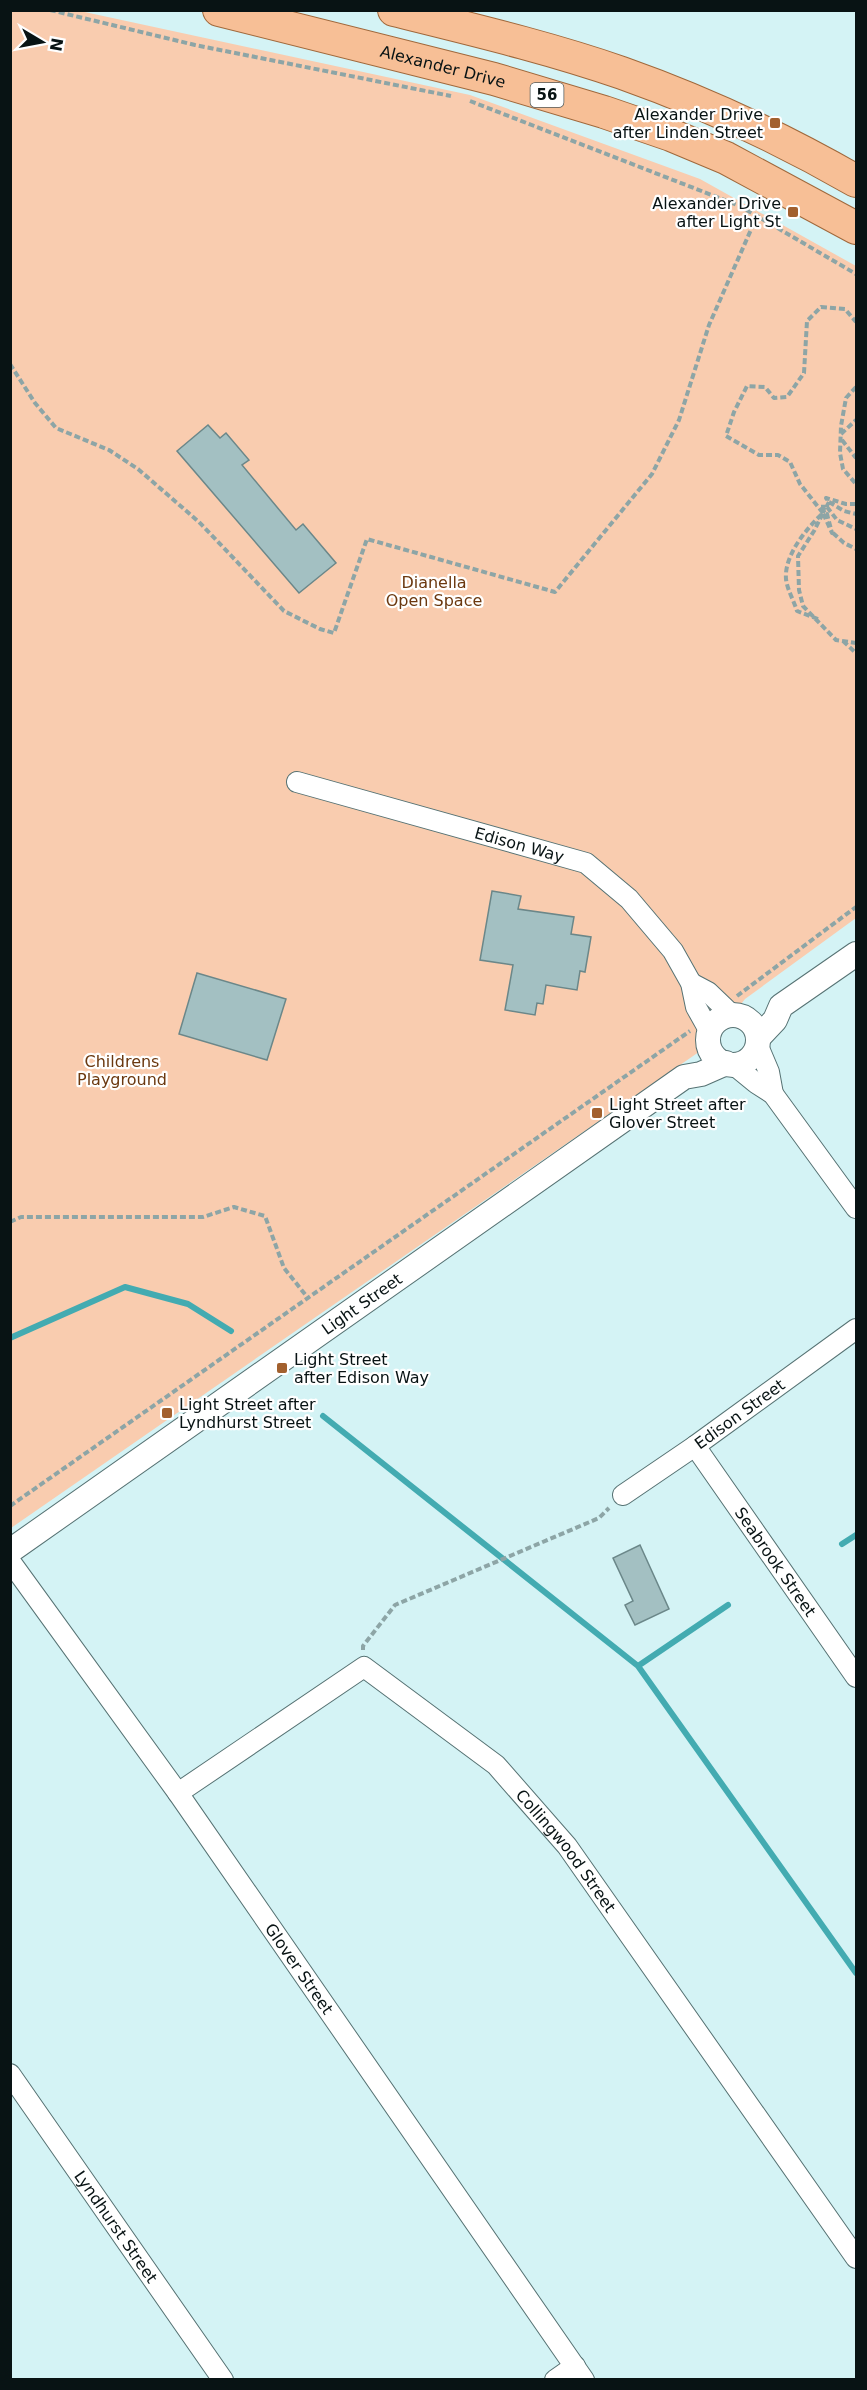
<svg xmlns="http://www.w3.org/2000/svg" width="867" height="2390" font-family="'DejaVu Sans',sans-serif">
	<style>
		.green { fill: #f9ccaf }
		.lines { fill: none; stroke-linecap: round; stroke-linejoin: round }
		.stream { stroke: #43abb1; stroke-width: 6 }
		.building { fill: #a3c0c2; stroke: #6b8789; stroke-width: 1.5 }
		.minor-casing { stroke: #567273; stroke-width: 22 }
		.tertiary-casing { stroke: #567273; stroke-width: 26 }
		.primary-casing { stroke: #a0683b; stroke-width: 34 }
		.path { stroke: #8da5a6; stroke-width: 4; stroke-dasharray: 6 3; stroke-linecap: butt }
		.minor { stroke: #fff; stroke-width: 20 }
		.tertiary { stroke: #fff; stroke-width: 24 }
		.primary { stroke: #f7bf96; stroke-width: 32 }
		.poi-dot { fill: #a2602e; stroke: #fff; stroke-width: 2 }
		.labels { text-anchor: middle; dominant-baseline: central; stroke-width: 4.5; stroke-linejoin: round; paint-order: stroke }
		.shield { fill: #fff; stroke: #525a5a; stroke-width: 1.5 }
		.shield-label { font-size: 15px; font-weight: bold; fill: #081314 }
		.street-label { font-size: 16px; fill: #081314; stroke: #fff }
		.poi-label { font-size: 16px; fill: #081314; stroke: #fff; text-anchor: start }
		.park-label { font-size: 16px; fill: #6b380f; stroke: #fff }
	</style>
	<rect width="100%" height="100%" fill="#d4f3f5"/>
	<path class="green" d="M 11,11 L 80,11 L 470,95 L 700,179 L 856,266 L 856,918 L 745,999 L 709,1045 L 11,1528 Z"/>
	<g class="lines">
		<path class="stream" d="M 10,1338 L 125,1287 L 188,1304 L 231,1331
			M 323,1416 L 638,1666 L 856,1973
			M 842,1544 L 856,1535
			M 638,1666 L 728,1605"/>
	</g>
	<path class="building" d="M 208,425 L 220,438 L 226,433 L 249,460 L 242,465 L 296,530 L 303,524 L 336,563 L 299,593 L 177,451 Z
		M 492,891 L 521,896 L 518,909 L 574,917 L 571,934 L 591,937 L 585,972 L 580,971 L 577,990 L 546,985 L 543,1004 L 537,1003 L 535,1015 L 505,1010 L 513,965 L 480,960 Z
		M 197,973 L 286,999 L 267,1060 L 179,1034 Z
		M 640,1545 L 669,1609 L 635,1625 L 625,1605 L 633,1601 L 613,1558 Z"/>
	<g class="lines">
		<g class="minor-casing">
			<g id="minor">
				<path id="s1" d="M 297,782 L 586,863 L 629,899 L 673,951 L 691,983 L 696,1007 L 710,1032"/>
				<path d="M 691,983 L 708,992 L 732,1015"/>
				<path d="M 758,1046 L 769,1072 L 773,1094"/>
				<path d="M 734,1065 L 756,1083 L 773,1094 L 856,1208"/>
				<path id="s2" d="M 695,1446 L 856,1677"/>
				<path id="s3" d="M 623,1495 L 695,1446 L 856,1329"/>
				<path id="s4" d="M 10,1561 L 178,1793 L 584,2380"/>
				<path id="s5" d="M 178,1793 L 364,1667 L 496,1765 L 567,1846 L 856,2258"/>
				<path id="s6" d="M 10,2074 L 223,2380"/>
				<path d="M 555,2380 L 575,2366"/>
			</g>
		</g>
		<g class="tertiary-casing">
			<g id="tertiary">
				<circle cx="733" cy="1040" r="25"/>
				<path d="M 758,1038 L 775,1020 L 781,1006 L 856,954"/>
				<path id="s7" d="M 10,1551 L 684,1077 L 701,1074 L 726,1063"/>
			</g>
		</g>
		<g class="primary-casing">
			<g id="primary">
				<path id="s8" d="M 219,10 L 494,79 L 604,112 L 671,135 L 726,158 L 856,228"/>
				<path d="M 394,10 C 470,29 547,47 622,73 C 704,102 781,138 856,181"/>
			</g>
		</g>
		<path class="path" d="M 50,10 L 195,45 L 451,96
			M 470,101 L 740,206 L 856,274
			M 10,364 L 35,403 L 56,428 L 109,450 L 138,469 L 199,522 L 284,611 L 320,629 L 334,633 L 367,539 L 555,592 L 652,474 L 679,420 L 709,325 L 757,216
			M 856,387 L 846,398 L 841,426 L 840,453 L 843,469 L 856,484
			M 841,434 L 856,420
			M 842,440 L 856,458
			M 829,502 L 844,511 L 856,514
			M 856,504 L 846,504 L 826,498 L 829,502 L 824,511 L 823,504 L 823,513 L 814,531 L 798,556 L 799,590 L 803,606 L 836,640 L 856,643
			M 827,507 L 837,520 L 856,529
			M 833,533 L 844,543 L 856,549
			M 818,619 L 797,611 C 794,601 787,589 786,579 C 784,555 807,528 823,513 L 832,533 L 827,514 L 823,513 L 800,484 L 790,462 L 778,455 L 759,455 L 726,436 L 734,412 L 747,386 L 765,387 L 774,398 L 787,397 L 804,373 L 807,321 L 821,307 L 845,309 L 856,322
			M 843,641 L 856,653
			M 737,996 L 856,907
			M 10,1222 L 21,1217 L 203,1217 L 234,1207 L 265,1216 L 284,1268 L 308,1298
			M 10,1506 L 690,1031
			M 363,1650 L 363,1646 L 395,1605 L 599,1518 L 609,1508"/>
		<use href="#minor" class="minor"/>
		<use href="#tertiary" class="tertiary"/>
		<use href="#primary" class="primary"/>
	</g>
	<g class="poi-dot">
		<rect x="769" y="117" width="12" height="12" rx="3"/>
		<rect x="787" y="206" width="12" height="12" rx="3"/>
		<rect x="591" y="1107" width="12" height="12" rx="3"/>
		<rect x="276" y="1362" width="12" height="12" rx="3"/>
		<rect x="161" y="1407" width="12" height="12" rx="3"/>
	</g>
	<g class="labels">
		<rect class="shield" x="530.5" y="83" width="33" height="24" rx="4.5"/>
		<g class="shield-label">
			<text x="547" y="95">56</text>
		</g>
		<g class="street-label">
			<text stroke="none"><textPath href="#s8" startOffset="231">Alexander Drive</textPath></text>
			<text stroke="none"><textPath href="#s1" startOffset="231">Edison Way</textPath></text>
			<text stroke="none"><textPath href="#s7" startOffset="430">Light Street</textPath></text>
			<text stroke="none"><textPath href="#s3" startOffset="142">Edison Street</textPath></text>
			<text stroke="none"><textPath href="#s2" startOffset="141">Seabrook Street</textPath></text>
			<text stroke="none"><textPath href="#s5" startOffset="500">Collingwood Street</textPath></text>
			<text stroke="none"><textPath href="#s4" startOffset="500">Glover Street</textPath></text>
			<text stroke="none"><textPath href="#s6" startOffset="186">Lyndhurst Street</textPath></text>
		</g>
		<g class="poi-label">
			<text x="763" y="114" text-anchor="end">Alexander Drive<tspan x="763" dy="18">after Linden Street</tspan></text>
			<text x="781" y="203" text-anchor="end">Alexander Drive<tspan x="781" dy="18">after Light St</tspan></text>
			<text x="609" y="1104">Light Street after<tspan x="609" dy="18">Glover Street</tspan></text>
			<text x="294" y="1359">Light Street<tspan x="294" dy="18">after Edison Way</tspan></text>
			<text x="179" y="1404">Light Street after<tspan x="179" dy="18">Lyndhurst Street</tspan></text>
		</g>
		<g class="park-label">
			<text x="434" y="582">Dianella<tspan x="434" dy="18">Open Space</tspan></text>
			<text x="122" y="1061">Childrens<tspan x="122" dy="18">Playground</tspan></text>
		</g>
	</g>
	<rect width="867" height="2390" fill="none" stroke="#081314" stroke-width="24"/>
	<g transform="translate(42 42) rotate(100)" stroke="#ffffff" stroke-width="4.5" paint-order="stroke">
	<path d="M0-4.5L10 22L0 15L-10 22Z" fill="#081314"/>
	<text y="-9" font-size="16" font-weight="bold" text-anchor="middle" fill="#081314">N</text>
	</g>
</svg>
